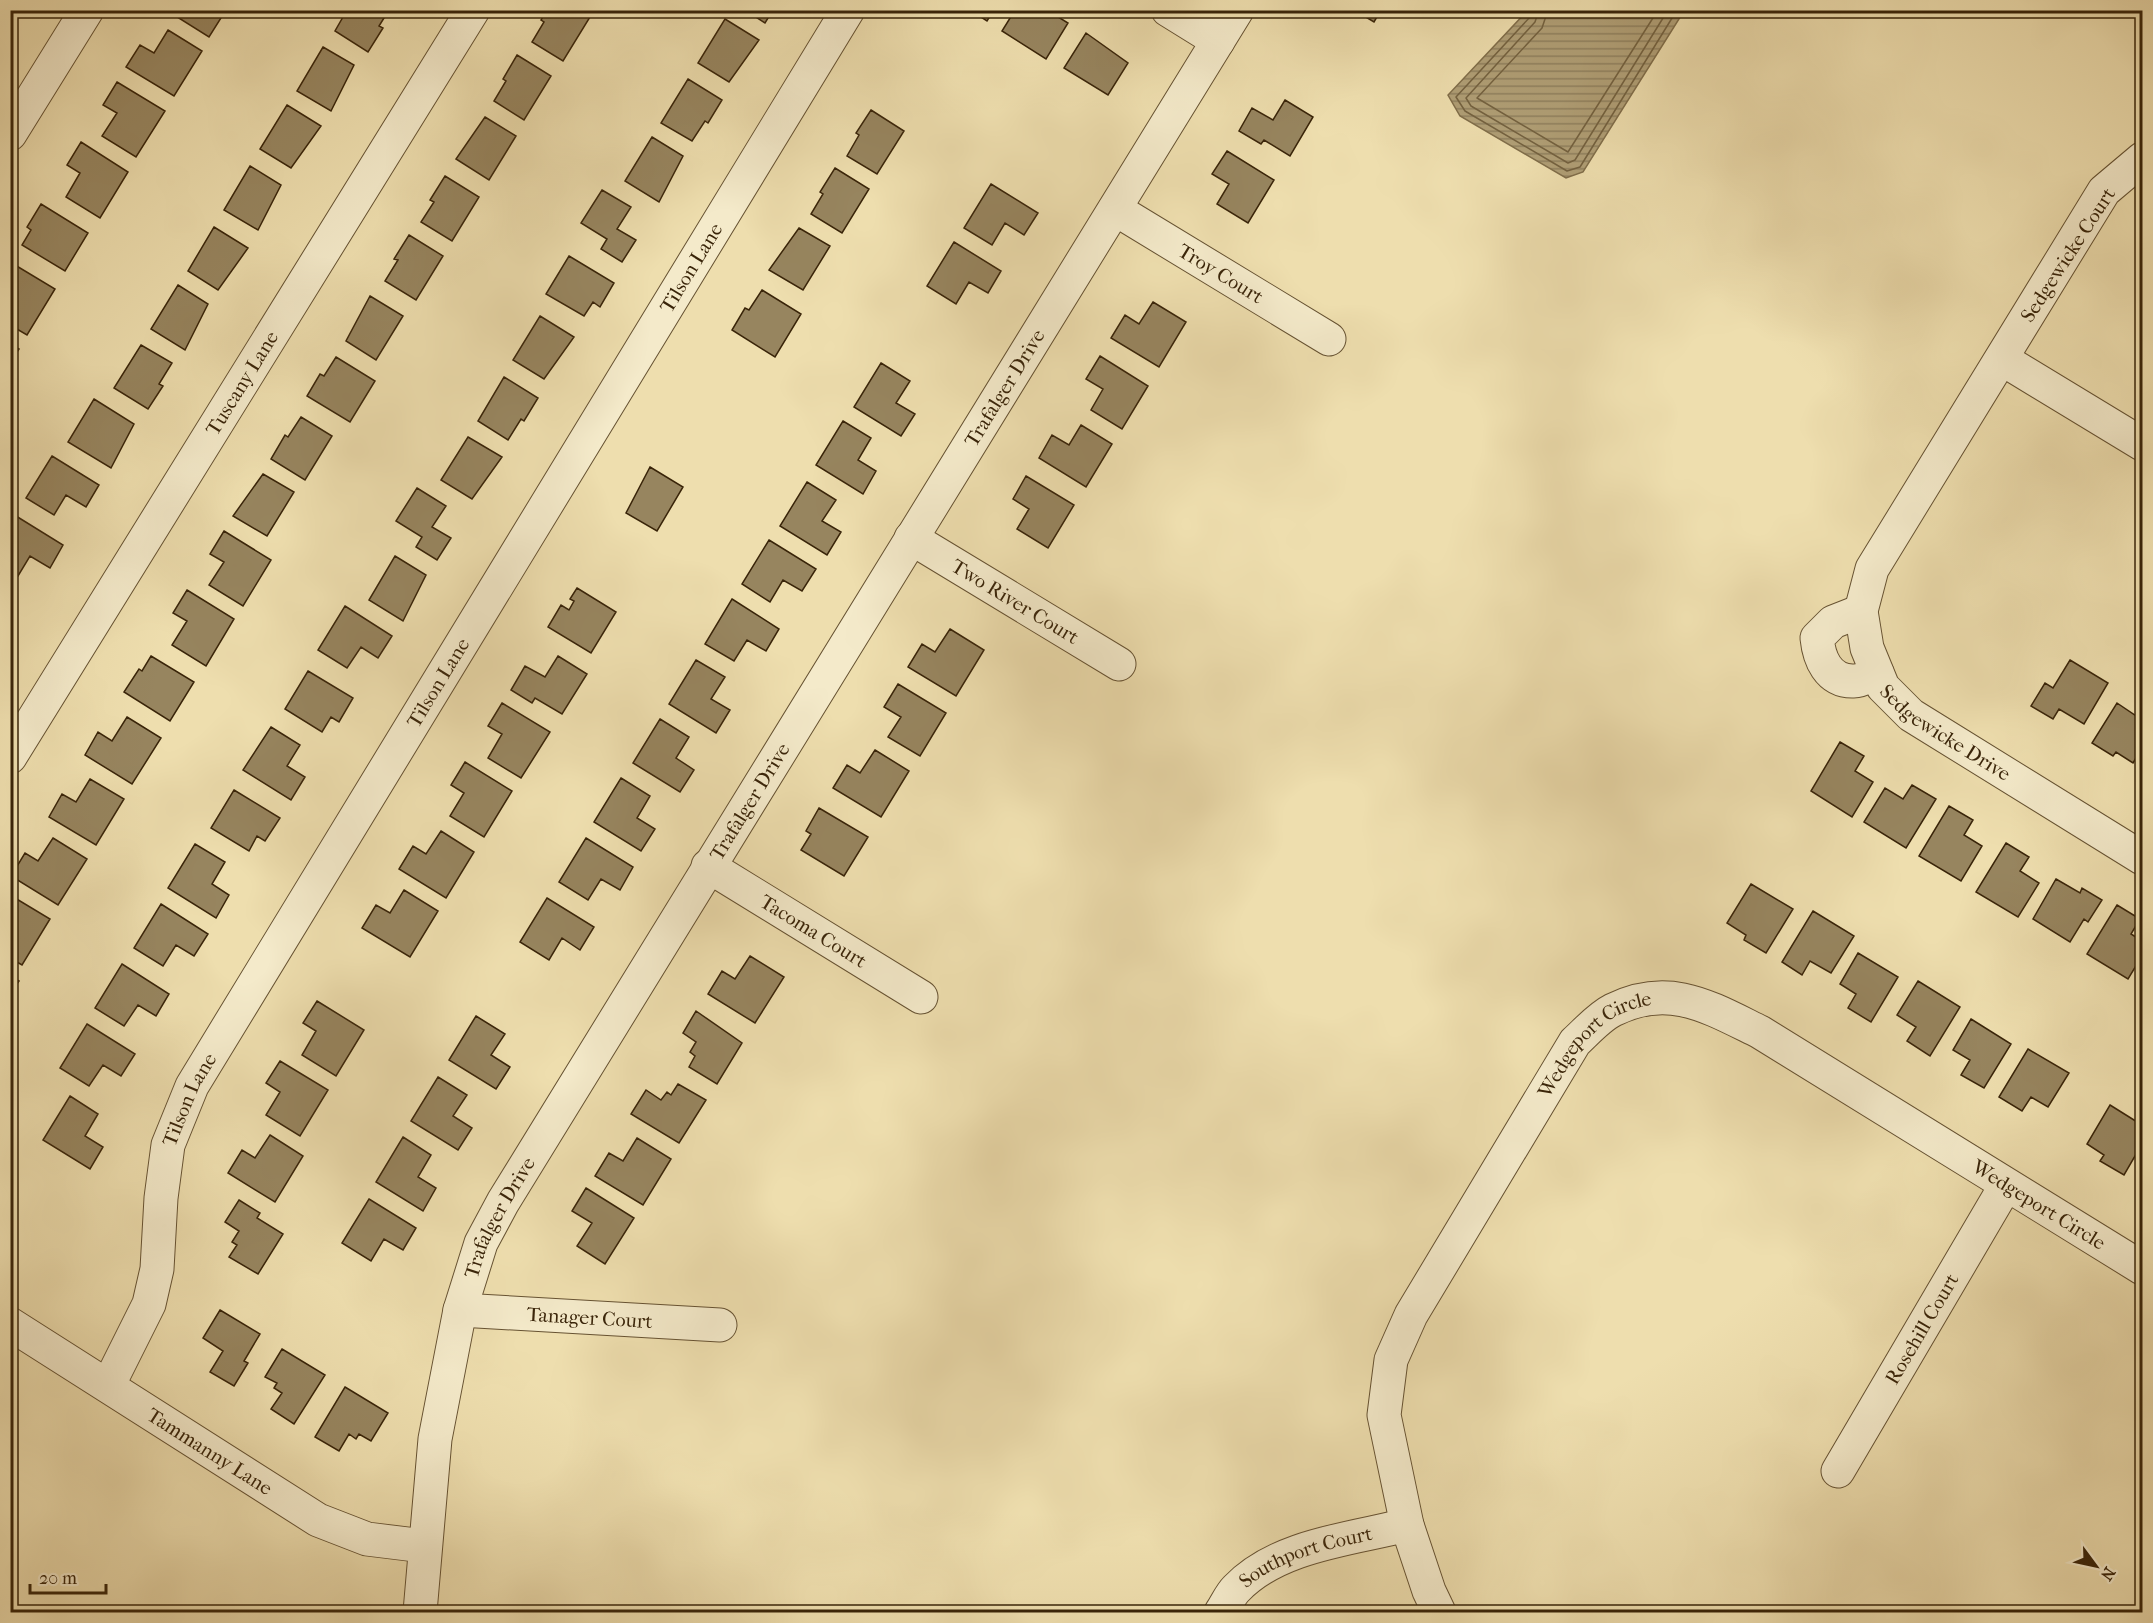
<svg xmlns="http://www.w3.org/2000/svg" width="2153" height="1623" font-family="'IM FELL French Canon',serif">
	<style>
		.water { fill: url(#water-rules); stroke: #806e4a; stroke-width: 1.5 }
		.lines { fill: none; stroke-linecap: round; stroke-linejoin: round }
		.shore { stroke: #746240; stroke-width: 1.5 }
		.building { fill: #97855f; stroke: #392409; stroke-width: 1.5 }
		.minor-casing { stroke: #665232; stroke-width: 35 }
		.minor { stroke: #f4eaca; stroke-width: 33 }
		.labels { text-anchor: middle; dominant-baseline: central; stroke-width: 6; stroke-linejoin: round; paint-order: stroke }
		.street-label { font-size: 20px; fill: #392409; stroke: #f4eaca }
	</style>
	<defs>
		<pattern id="water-rules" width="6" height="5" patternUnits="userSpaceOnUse" patternTransform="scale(1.5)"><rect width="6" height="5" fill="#b09f76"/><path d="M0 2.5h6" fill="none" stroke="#90815f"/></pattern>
	</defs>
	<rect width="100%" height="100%" fill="#eedeae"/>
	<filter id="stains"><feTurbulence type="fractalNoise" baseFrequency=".00333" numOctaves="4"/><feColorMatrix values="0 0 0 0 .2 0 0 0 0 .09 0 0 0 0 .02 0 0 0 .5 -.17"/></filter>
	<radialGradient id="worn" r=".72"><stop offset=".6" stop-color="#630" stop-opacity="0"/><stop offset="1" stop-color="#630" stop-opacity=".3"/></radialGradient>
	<path class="water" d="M 1528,10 L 1684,11 L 1583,172 L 1566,178 L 1460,116 L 1448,95 Z"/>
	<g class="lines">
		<path class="shore" d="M 1531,10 L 1530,17 L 1456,97 L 1465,111 L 1567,171 L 1580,167 L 1677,10
			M 1539,10 L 1535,22 L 1466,98 L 1471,106 L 1568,163 L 1575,160 L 1668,10
			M 1548,10 L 1542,28 L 1477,98 L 1568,152 L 1658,10"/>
	</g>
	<path class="building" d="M 166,10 L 226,10 L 209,37 Z
		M 347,10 L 389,10 L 379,26 L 383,28 L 368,52 L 335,31 Z
		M 547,10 L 579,10 L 590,17 L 563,61 L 532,42 L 544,22 L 541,20 Z
		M 745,10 L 773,10 L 765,23 Z
		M 970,10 L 994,10 L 987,21 Z
		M 1015,10 L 1047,10 L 1068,23 L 1046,59 L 1002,31 Z
		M 1354,10 L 1381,10 L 1374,22 Z
		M 725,19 L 759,40 L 729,82 L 698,63 Z
		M 168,30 L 202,51 L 174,96 L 126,67 L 140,45 L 154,53 Z
		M 1086,33 L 1128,63 L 1108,95 L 1064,68 Z
		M 323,47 L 354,65 L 331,111 L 297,91 Z
		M 517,55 L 551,76 L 524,120 L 494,101 L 506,81 L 503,79 Z
		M 688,79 L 722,100 L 708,123 L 705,121 L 692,141 L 661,123 Z
		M 117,82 L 165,111 L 136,157 L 102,136 L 117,113 L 103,105 Z
		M 1285,100 L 1313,117 L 1290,156 L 1264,140 L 1261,144 L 1239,131 L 1252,108 L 1273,120 Z
		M 287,105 L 321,126 L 291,168 L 260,149 Z
		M 871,110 L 904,131 L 877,174 L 847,156 L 859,135 L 856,133 Z
		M 485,117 L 516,136 L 489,180 L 456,159 Z
		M 652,137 L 683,156 L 659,202 L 625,181 Z
		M 81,142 L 128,172 L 100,218 L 66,197 L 80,173 L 67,165 Z
		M 1227,151 L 1274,180 L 1248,223 L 1217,204 L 1229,184 L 1212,174 Z
		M 250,166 L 281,185 L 258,230 L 224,210 Z
		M 835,168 L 869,189 L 842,233 L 811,214 L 823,194 L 820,192 Z
		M 445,176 L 479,197 L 452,241 L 421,222 L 434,202 L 430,200 Z
		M 991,184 L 1038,213 L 1024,235 L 1005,223 L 992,245 L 964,228 Z
		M 602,190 L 631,207 L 617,229 L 636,240 L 622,262 L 601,249 L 607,239 L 581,223 Z
		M 41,204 L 88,233 L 65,271 L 22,245 L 31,230 L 27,227 Z
		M 214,227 L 248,248 L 218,290 L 188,271 Z
		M 799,228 L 830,246 L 803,290 L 769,270 Z
		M 409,235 L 443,256 L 416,300 L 385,281 L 398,260 L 394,259 Z
		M 954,242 L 1001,271 L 988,293 L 969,282 L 956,304 L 927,286 Z
		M 569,256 L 614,283 L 600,307 L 593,302 L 584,316 L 546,294 Z
		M 10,262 L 55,289 L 27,335 L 10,325 Z
		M 178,285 L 208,304 L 185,350 L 151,329 Z
		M 762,290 L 801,314 L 775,357 L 732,330 L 745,308 L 749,310 Z
		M 370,296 L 403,316 L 376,360 L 346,341 Z
		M 1153,302 L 1186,322 L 1159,367 L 1111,338 L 1125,315 L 1139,324 Z
		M 540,316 L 574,337 L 544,379 L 513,360 Z
		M 10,344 L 19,349 L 10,363 Z
		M 141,345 L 172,363 L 159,384 L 163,386 L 148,409 L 114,388 Z
		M 1100,356 L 1148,386 L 1122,429 L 1091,410 L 1103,389 L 1086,379 Z
		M 336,357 L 375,381 L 350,422 L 307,396 L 320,374 L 324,376 Z
		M 881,363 L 910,381 L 896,403 L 915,414 L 901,436 L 854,407 Z
		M 504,377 L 538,398 L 524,421 L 521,419 L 508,440 L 478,421 Z
		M 94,399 L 134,424 L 111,468 L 68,442 Z
		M 301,417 L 332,436 L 305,480 L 271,459 L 285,435 L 288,437 Z
		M 843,421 L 871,438 L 858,460 L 876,471 L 863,494 L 816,465 Z
		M 1081,425 L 1112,444 L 1086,487 L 1039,458 L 1052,435 L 1069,445 Z
		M 468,437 L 502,457 L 472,499 L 441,480 Z
		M 52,456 L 99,485 L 86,507 L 66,495 L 54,515 L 26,498 Z
		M 650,467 L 683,487 L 657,531 L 626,513 Z
		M 263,474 L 294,492 L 267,536 L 233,516 Z
		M 1026,476 L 1074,505 L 1048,548 L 1017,529 L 1029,509 L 1013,499 Z
		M 807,482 L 836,500 L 822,521 L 841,532 L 827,555 L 780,526 Z
		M 417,488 L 446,506 L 432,527 L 451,538 L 437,560 L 416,547 L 422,537 L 396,521 Z
		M 16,516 L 63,545 L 50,568 L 30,556 L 18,576 L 10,571 L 10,525 Z
		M 224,531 L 271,560 L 243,606 L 209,585 L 224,562 L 210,554 Z
		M 769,540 L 816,569 L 802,591 L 783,580 L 770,602 L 742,584 Z
		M 395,556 L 426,575 L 403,621 L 369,600 Z
		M 577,588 L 616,612 L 591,653 L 548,627 L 561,605 L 569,610 L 574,601 L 570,599 Z
		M 187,590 L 234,619 L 206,666 L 172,645 L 187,621 L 173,613 Z
		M 732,599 L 779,629 L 766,651 L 747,640 L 734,661 L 705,644 Z
		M 345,606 L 392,636 L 378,658 L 361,647 L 347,668 L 318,650 Z
		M 950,629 L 984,650 L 956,696 L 908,667 L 922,644 L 935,652 Z
		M 151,656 L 194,682 L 170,721 L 124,692 L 139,669 L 142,671 Z
		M 558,656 L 587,674 L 562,714 L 535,698 L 532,703 L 511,690 L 525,666 L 545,677 Z
		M 696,660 L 725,677 L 711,699 L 730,710 L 716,733 L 669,704 Z
		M 2070,660 L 2108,683 L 2084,724 L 2059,709 L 2053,719 L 2031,706 L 2045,683 L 2053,688 Z
		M 308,671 L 353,698 L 339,722 L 331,717 L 322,732 L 285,709 Z
		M 898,684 L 946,713 L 920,756 L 888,737 L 901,717 L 884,707 Z
		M 502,703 L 550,732 L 521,778 L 488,758 L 502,734 L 488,726 Z
		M 2117,703 L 2142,720 L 2142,748 L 2133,763 L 2116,752 L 2113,756 L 2092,743 Z
		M 127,717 L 161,738 L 132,784 L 85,755 L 98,732 L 112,741 Z
		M 660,719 L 689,737 L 676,758 L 694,770 L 680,792 L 633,763 Z
		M 271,727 L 300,745 L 287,766 L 305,777 L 291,800 L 243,770 Z
		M 1840,742 L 1864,756 L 1855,771 L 1873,782 L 1852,817 L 1811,791 Z
		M 875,750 L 909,771 L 881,817 L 833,788 L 847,765 L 860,773 Z
		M 465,762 L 512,791 L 484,837 L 450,816 L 464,793 L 451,785 Z
		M 621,778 L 650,796 L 637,818 L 655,829 L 641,851 L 594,822 Z
		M 90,779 L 124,799 L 96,845 L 49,817 L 62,794 L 76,802 Z
		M 1912,785 L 1936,799 L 1906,848 L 1864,822 L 1885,788 L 1903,799 Z
		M 234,790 L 280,818 L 265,841 L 257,836 L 249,851 L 211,828 Z
		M 1949,806 L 1973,820 L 1964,835 L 1982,846 L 1961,881 L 1919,856 Z
		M 819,808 L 868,837 L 844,876 L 801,850 L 811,834 L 806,831 Z
		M 441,831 L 474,852 L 446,898 L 399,869 L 413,846 L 426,854 Z
		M 53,838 L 87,859 L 58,905 L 11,876 L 25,853 L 38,861 Z
		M 586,838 L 633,867 L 620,890 L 601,879 L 588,900 L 559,882 Z
		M 2006,843 L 2029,857 L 2020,871 L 2039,883 L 2018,917 L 1976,892 Z
		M 195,844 L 225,862 L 212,884 L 229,895 L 216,918 L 168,888 Z
		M 2056,879 L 2080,893 L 2082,888 L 2102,900 L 2088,922 L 2084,919 L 2070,942 L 2033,919 Z
		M 1751,884 L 1793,909 L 1766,953 L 1744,940 L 1746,935 L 1727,923 Z
		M 404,890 L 438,911 L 410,957 L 362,928 L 376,905 L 390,913 Z
		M 10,895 L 50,919 L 22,965 L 10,958 Z
		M 547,898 L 594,927 L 580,950 L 562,938 L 549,960 L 520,942 Z
		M 161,904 L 208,934 L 194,956 L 176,945 L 163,966 L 134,948 Z
		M 2117,905 L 2140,919 L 2131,934 L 2142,941 L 2142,956 L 2128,979 L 2087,954 Z
		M 1813,911 L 1854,936 L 1831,973 L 1810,961 L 1802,975 L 1782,962 Z
		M 1858,953 L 1898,977 L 1871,1022 L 1848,1008 L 1856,994 L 1840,984 Z
		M 750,956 L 784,977 L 755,1023 L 708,994 L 722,971 L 735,979 Z
		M 122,964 L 169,994 L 156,1016 L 138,1005 L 124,1026 L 95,1008 Z
		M 10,976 L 19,981 L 10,994 Z
		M 1918,981 L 1960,1007 L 1930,1056 L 1907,1041 L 1916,1027 L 1897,1015 Z
		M 317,1001 L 364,1030 L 336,1076 L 302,1055 L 316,1031 L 303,1023 Z
		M 696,1011 L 742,1043 L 717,1084 L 689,1067 L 695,1056 L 690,1052 L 696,1042 L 683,1033 Z
		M 476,1016 L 505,1034 L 491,1055 L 510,1067 L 496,1089 L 449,1060 Z
		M 1971,1019 L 2011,1044 L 1984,1088 L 1961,1075 L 1970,1060 L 1953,1050 Z
		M 87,1024 L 135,1054 L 121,1076 L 103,1065 L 89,1086 L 60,1068 Z
		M 2028,1049 L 2069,1073 L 2048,1107 L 2031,1097 L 2022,1111 L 1999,1097 Z
		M 280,1061 L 328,1090 L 300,1136 L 266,1115 L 280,1092 L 266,1083 Z
		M 438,1077 L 467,1095 L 453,1116 L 472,1128 L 458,1150 L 411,1121 Z
		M 678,1084 L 706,1100 L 679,1143 L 631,1114 L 646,1090 L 661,1100 L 667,1092 L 671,1095 Z
		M 70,1096 L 98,1114 L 85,1136 L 103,1147 L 90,1169 L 43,1140 Z
		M 2110,1105 L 2142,1125 L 2142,1144 L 2124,1175 L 2100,1161 L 2104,1155 L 2087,1144 Z
		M 270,1135 L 303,1156 L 275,1202 L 228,1173 L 242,1150 L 255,1158 Z
		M 403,1137 L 431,1155 L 418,1177 L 436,1188 L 423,1211 L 376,1182 Z
		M 637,1138 L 671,1159 L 643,1205 L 595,1176 L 609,1153 L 623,1161 Z
		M 586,1188 L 634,1218 L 605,1264 L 577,1246 L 592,1223 L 572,1211 Z
		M 369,1199 L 416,1228 L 403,1250 L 384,1239 L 371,1261 L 342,1243 Z
		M 239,1200 L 260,1213 L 257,1218 L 283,1234 L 258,1274 L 229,1257 L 237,1245 L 232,1242 L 239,1231 L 225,1222 Z
		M 220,1310 L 260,1334 L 244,1361 L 248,1363 L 234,1386 L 210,1372 L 223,1351 L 203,1338 Z
		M 282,1349 L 325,1375 L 294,1424 L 271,1409 L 282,1393 L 274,1388 L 277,1383 L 265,1377 Z
		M 345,1387 L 388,1413 L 371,1441 L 359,1434 L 356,1439 L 349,1434 L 339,1451 L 315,1437 Z"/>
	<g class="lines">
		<g class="minor-casing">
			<g id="minor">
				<path d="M 1168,10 L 1218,41"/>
				<path d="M 10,134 L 87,10"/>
				<path id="s1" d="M 2142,159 L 2104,191 L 1872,569 L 1861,611 L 1867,648 L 1883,687 L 1911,715 L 2142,858"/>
				<path id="s2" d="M 1115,209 L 1329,339"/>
				<path d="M 2002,359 L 2142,444"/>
				<path id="s3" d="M 911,538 L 1119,664"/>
				<path d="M 1861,611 L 1833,622 L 1817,638 C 1819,658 1828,682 1854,681 C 1861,681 1870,676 1877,673"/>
				<path id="s4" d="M 10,757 L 473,10"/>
				<path id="s5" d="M 708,866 L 921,997"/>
				<path id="s6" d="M 460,1310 L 720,1325"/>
				<path id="s7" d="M 10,1324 L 318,1520 L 367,1539 L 424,1546"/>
				<path id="s8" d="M 109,1384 L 149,1304 L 157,1269 L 161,1198 L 168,1145 L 192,1086 L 848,10"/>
				<path id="s9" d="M 1838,1471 L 2006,1185"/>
				<path id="s10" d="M 420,1612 L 435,1439 L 460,1310 L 481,1243 L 503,1202 L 1237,10"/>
				<path id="s11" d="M 1221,1612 C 1226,1605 1230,1595 1236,1589 C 1278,1545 1351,1539 1407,1525"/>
				<path id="s12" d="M 1439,1612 L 1429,1591 L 1407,1525 L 1384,1415 L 1391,1360 L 1411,1315 L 1575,1042 C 1586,1032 1599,1017 1613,1010 C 1669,982 1709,1007 1760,1032 L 2142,1268"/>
			</g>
		</g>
		<use href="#minor" class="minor"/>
	</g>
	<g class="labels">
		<g class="street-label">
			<text transform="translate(2068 255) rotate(-57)">Sedgewicke Court</text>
			<text stroke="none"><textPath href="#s8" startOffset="1272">Tilson Lane</textPath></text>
			<text stroke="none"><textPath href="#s2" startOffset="124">Troy Court</textPath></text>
			<text stroke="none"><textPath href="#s4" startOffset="440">Tuscany Lane</textPath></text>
			<text stroke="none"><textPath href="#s10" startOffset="1378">Trafalger Drive</textPath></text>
			<text stroke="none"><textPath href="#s3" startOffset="122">Two River Court</textPath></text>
			<text stroke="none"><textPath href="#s8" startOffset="786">Tilson Lane</textPath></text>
			<text stroke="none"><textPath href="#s1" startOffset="694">Sedgewicke Drive</textPath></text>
			<text stroke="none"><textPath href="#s10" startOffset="892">Trafalger Drive</textPath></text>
			<text stroke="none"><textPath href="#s5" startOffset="124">Tacoma Court</textPath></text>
			<text stroke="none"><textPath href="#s12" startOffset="642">Wedgeport Circle</textPath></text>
			<text stroke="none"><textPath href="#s8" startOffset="300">Tilson Lane</textPath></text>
			<text stroke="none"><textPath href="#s12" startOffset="1162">Wedgeport Circle</textPath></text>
			<text stroke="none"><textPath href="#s10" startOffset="406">Trafalger Drive</textPath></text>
			<text stroke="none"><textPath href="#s6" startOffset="130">Tanager Court</textPath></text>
			<text stroke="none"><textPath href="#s9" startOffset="165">Rosehill Court</textPath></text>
			<text stroke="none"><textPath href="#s7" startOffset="237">Tammanny Lane</textPath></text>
			<text stroke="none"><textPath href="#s11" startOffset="106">Southport Court</textPath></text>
		</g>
	</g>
	<rect width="2153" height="1623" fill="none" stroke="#eedeae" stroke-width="36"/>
	<rect x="12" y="12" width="2129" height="1599" fill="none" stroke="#392409" stroke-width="3"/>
	<rect x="18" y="18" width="2117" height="1587" fill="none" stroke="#392409" stroke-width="1.5"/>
	<g transform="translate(2096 1566) rotate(123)" stroke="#f4eaca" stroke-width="4.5" paint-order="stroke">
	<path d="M0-4.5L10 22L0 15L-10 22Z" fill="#392409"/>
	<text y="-9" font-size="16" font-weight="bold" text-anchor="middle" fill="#392409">N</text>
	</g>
	<path d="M30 1584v9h76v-9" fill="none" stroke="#392409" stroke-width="3"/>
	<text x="39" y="1584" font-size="18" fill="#392409" stroke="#f4eaca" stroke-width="4.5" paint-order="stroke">20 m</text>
	<rect width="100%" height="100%" filter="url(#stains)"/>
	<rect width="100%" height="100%" fill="url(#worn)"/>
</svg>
